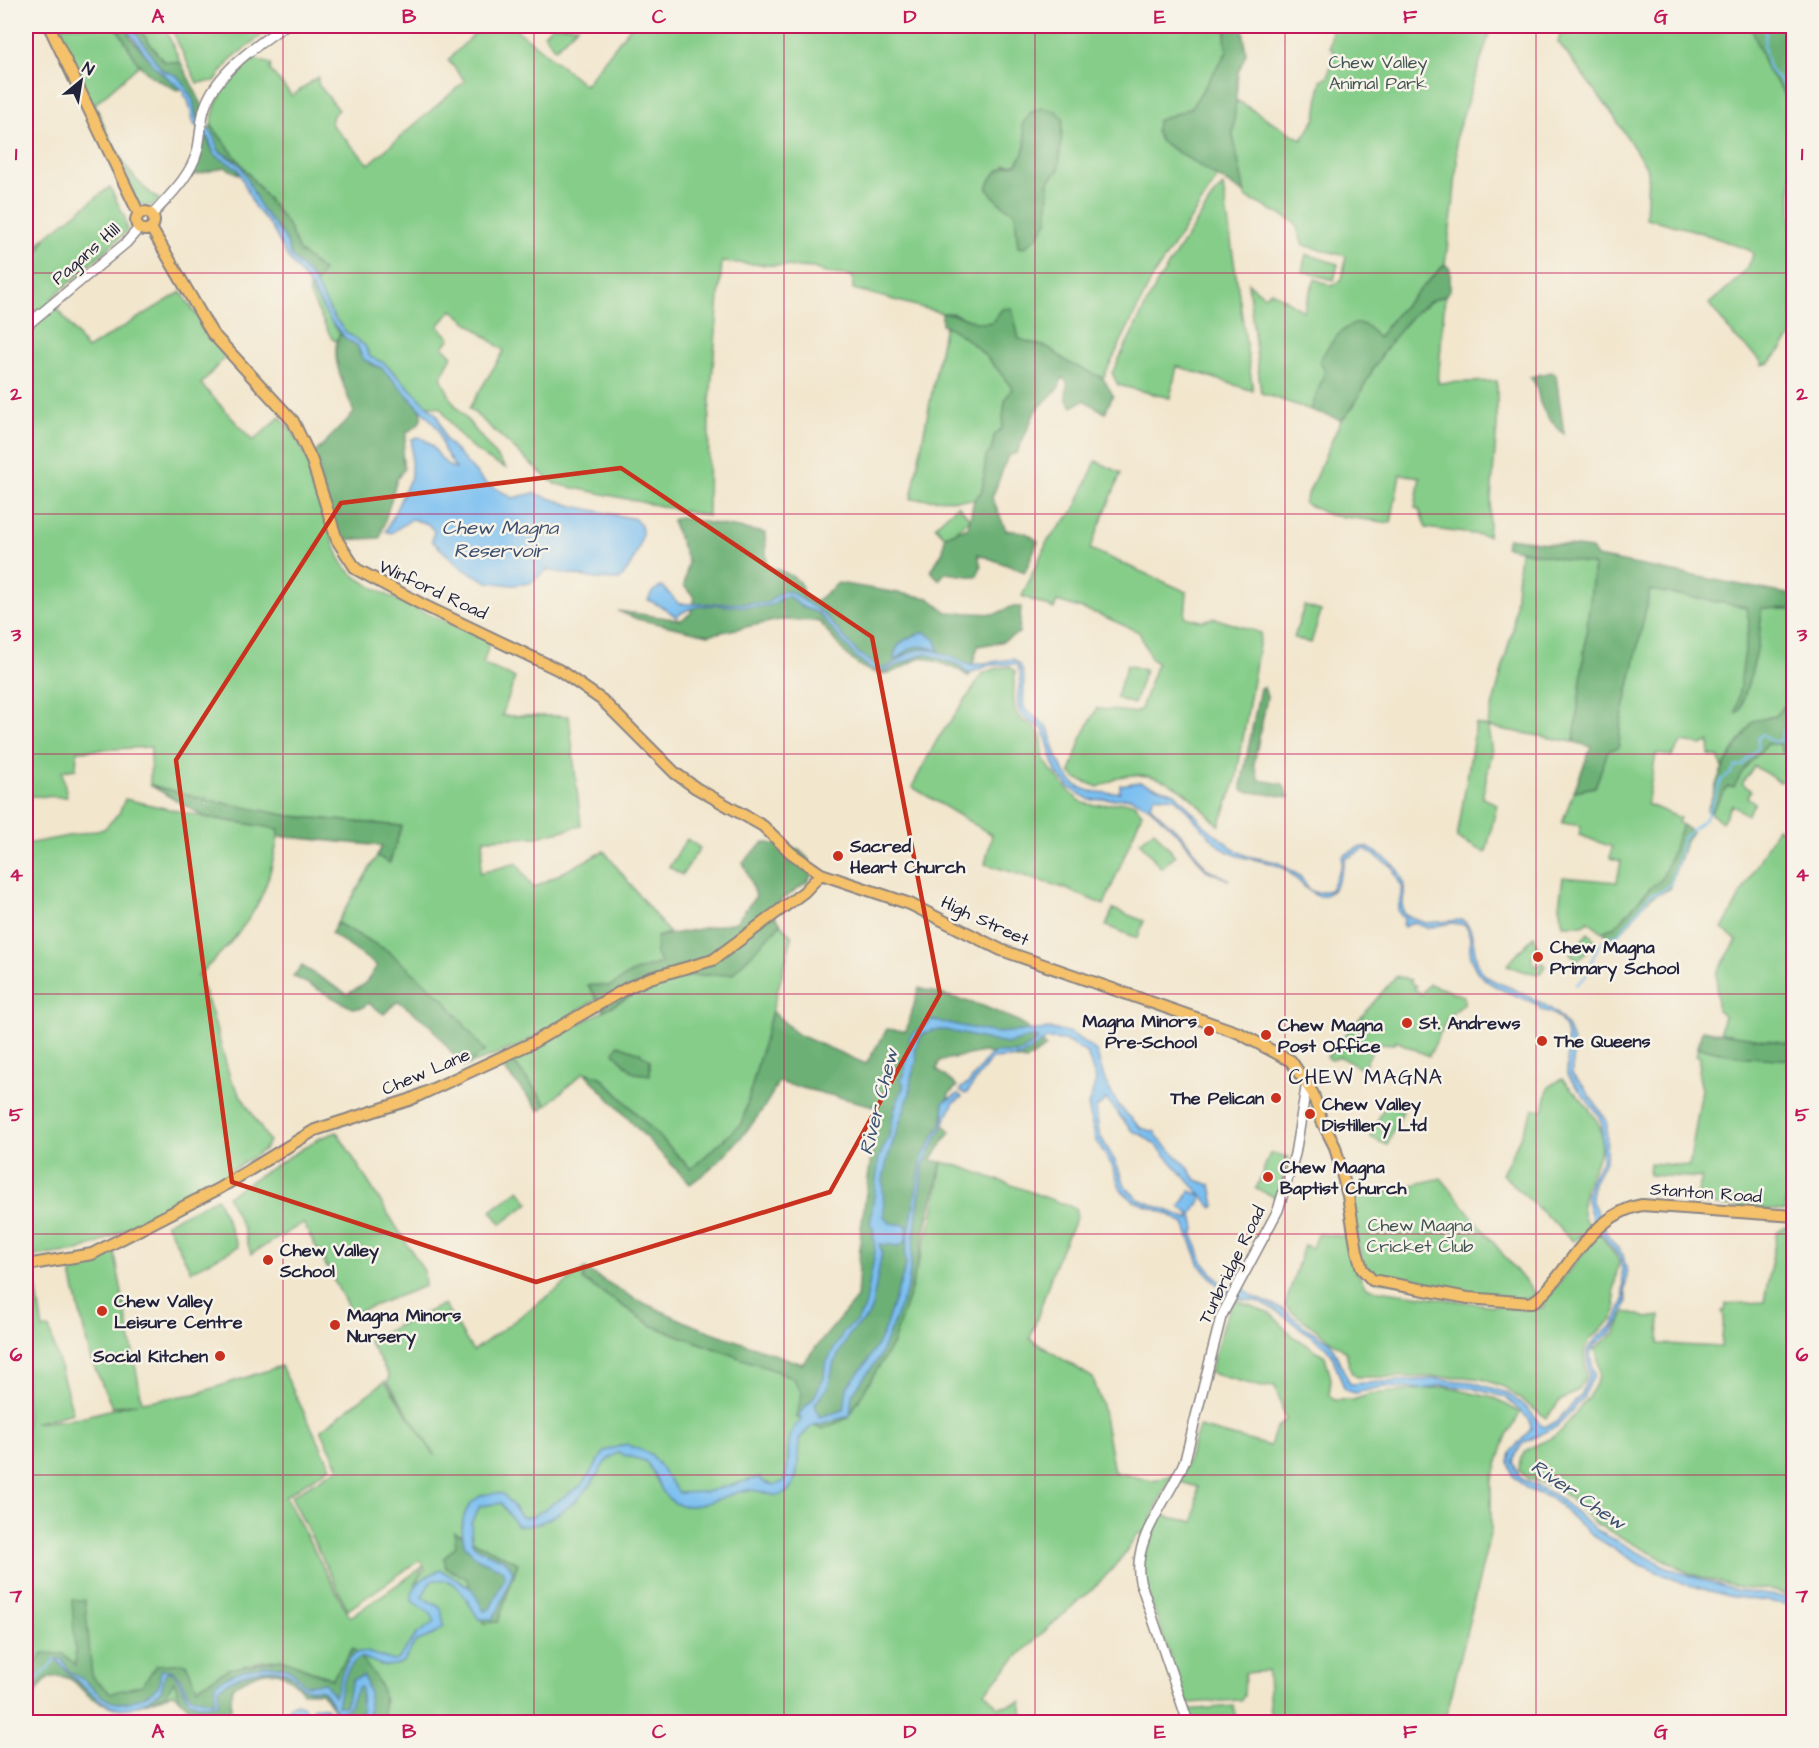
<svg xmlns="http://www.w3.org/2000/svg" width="1819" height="1748" font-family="'Architects Daughter',sans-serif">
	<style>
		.green { fill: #85cd89; stroke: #547862; stroke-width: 1.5; fill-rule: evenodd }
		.forest { fill: #6cb075; stroke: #476958; stroke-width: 1.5 }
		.water { fill: #7abff1; stroke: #4e7096; stroke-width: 1.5 }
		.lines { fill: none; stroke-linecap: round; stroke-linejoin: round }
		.stream { stroke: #7abff1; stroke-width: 2 }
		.minor-casing { stroke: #8a8484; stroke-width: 12 }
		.major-casing { stroke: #8a8484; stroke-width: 14 }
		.minor { stroke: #fff; stroke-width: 9 }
		.major { stroke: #f5c16b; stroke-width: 10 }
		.marked { fill: none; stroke: #c8321e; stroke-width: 4.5; stroke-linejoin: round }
		.grid { fill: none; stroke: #c2185b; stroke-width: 1.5; stroke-opacity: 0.55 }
		.poi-dot { fill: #c8321e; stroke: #f7f3e8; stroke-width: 2 }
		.labels { text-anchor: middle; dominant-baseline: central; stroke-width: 5; stroke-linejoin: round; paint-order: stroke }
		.park-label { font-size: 18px; fill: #405552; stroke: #f7f3e8 }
		.street-label { font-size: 18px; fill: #22223b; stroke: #f7f3e8 }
		.poi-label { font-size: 18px; font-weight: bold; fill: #22223b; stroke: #f7f3e8; text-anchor: start }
		.water-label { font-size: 20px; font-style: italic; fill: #3c5172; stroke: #f7f3e8 }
		.quarter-label { font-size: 21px; letter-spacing: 1.5px; fill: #22223b; stroke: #f7f3e8 }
		.neatline { fill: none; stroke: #c2185b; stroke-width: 2 }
		.grid-label { font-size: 20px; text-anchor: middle; font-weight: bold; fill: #c2185b }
	</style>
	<rect width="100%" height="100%" fill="#f7f3e8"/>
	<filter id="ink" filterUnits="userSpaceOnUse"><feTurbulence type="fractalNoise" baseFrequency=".0167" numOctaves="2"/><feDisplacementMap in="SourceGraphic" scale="12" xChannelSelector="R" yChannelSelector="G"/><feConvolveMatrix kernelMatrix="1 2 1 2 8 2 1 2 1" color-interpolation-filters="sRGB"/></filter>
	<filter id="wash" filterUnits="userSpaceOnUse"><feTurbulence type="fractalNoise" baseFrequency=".008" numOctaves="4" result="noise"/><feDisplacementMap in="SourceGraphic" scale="24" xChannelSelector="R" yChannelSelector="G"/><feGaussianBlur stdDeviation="1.35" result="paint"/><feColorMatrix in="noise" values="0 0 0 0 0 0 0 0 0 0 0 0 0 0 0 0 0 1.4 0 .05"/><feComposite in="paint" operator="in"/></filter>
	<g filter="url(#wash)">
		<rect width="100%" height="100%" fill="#f2e6cd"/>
		<path class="green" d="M 63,26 L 116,26 L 139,65 L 95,104 L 106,130 L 103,130 L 56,29 Z
			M 137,26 L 164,26 L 181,63 L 163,61 Z
			M 170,26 L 274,26 L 231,59 L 215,81 L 197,83 Z
			M 482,26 L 512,26 L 585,85 L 631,26 L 1215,26 L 1226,32 L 1227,52 L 1191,108 L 1157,121 L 1160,141 L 1218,177 L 1154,275 L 1103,378 L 1069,363 L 1049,348 L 1019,340 L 1014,325 L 992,322 L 979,324 L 952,313 L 942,313 L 853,289 L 853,276 L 825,273 L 814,268 L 722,262 L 709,413 L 708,516 L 555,484 L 555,482 L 549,480 L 469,408 L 504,351 L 452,310 L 438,326 L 450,338 L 443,347 L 452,356 L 441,377 L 452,401 L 506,468 C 476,456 456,436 441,408 L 425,405 L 390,368 L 370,357 L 365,346 L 345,331 L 333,316 L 315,285 L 322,271 L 299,251 L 288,225 L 211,125 C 216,95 227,77 250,57 L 271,64 L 270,70 L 292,96 L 318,77 L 318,84 L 339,110 L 333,115 L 331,124 L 369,164 L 465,81 L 448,60 ZM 1027,137 L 1059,169 L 1049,181 L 1048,220 L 1018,247 L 1015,213 L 1005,165 L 1016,164 L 1022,156 Z
			M 552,26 L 578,26 L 555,49 L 544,34 Z
			M 1332,26 L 1492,26 L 1456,136 L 1457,163 L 1453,208 L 1445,264 L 1399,311 L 1377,339 L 1367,326 L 1325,371 L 1311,410 L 1261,393 L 1248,283 L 1264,296 L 1271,291 L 1303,311 L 1315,279 L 1332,286 L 1342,280 L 1346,256 L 1303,245 L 1295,222 L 1245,197 L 1233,136 L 1235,104 L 1238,101 L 1302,140 L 1316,118 L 1321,80 L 1328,77 L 1334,51 L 1330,48 Z
			M 1563,26 L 1751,26 L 1793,113 L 1791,193 L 1793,335 L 1770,363 L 1761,365 L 1761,361 L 1734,336 L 1709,304 C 1723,291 1750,273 1753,254 L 1749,250 L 1696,231 L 1646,218 L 1648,170 L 1611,112 L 1558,42 Z
			M 108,133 C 121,161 134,183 160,200 C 152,208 145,207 136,202 L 129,178 L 106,136 Z
			M 1223,186 L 1253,391 L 1177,366 L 1170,398 L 1118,385 L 1112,373 L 1157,283 L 1214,195 Z
			M 110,187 L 125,218 L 127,231 L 51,299 L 87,349 L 181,292 L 225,357 L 201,384 L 253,441 L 280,417 C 309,445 317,492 329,530 C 334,543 337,557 346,568 C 369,593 456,625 490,641 L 483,664 L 515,678 L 502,716 L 569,716 L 581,826 L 537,837 L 484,839 L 480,873 L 517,863 L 533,888 L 604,851 L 669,933 L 657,937 L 661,963 L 631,973 L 611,986 L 589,985 L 597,999 L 519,1046 L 463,1067 L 485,1051 L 388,951 L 337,923 L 377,856 L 390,863 L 401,826 L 290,816 L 204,799 L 150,785 L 151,747 L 77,751 L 76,769 L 62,771 L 67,797 L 26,796 L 26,272 L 48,235 Z
			M 1306,254 L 1338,264 L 1334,280 L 1302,271 Z
			M 309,287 L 340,334 L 336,341 L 332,339 L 309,293 Z
			M 1445,296 L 1438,383 L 1497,381 L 1497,426 L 1488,536 L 1426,528 L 1419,509 L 1415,508 L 1420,477 L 1400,474 L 1391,523 L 1329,515 L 1304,503 L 1341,420 C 1354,410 1358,396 1366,382 C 1381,354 1413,302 1445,296 Z
			M 945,325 C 971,338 995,364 1012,388 L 1005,401 L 1002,428 L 994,436 L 992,450 L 986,456 L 982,491 L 974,500 L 911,499 Z
			M 1096,461 L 1121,473 L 1090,549 L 1187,592 L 1185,617 L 1201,621 L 1214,618 L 1261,633 L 1236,780 L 1219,826 C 1192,797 1166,769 1124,776 C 1115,778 1106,784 1098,787 L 1075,778 L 1070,773 L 1081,739 L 1097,708 C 1110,712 1121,709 1134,713 L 1141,709 L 1157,663 L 1151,659 L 1139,632 L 1098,614 L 1057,601 L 1054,609 L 1022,596 L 1047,542 L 1075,509 Z
			M 958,505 L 970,519 L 947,539 L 935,526 Z
			M 1520,551 L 1594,564 L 1574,742 L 1488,727 L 1492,753 L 1482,798 L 1497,804 L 1486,853 L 1457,838 L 1476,724 L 1487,727 L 1513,628 Z
			M 1650,590 L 1746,607 L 1749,622 L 1737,712 L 1740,710 C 1750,677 1762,642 1761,608 L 1793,609 L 1793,695 L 1776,716 C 1748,718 1737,746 1723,768 L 1718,757 L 1709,755 L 1710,742 L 1701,745 L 1682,742 L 1672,756 L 1656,754 L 1647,804 L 1680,818 L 1678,823 L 1682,825 L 1662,879 L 1649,889 L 1618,924 L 1603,932 L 1588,921 L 1584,925 L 1563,925 L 1559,906 L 1563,877 L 1617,882 L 1621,861 L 1610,858 L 1612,847 L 1579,835 L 1581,826 L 1562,823 L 1574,791 L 1595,787 L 1608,750 L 1619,747 L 1620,727 Z
			M 1304,606 L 1321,611 L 1311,643 L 1294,638 Z
			M 1127,665 L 1145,670 L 1134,704 L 1116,698 Z
			M 1010,667 L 1015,671 C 1015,683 1011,700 1016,712 C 1020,724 1033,722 1039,733 C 1044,741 1041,751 1044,759 C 1049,769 1075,800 1084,803 C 1100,809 1118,799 1134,803 L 1142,813 L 1104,905 L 1064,888 L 985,864 L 992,835 L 912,787 L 937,740 L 975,686 C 980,670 994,668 1010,667 Z
			M 1767,744 L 1780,744 L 1782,752 L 1793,754 L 1793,773 L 1780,782 L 1754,766 L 1742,784 L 1751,790 L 1747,797 L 1755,803 L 1747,815 L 1732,805 L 1722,822 L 1710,813 L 1727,787 L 1734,787 L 1743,769 Z
			M 125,799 L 208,818 L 280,829 C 274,854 270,882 257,905 C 242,933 220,954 198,976 L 211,1010 L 230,1078 L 269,1141 L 264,1150 L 206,1187 L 99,1243 L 78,1251 L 26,1257 L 26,844 L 104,829 L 119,813 Z
			M 1777,828 L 1793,837 L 1793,1044 L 1720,1033 L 1724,1015 L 1717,1009 L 1717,973 L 1737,940 L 1722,929 Z
			M 1154,830 L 1175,856 L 1161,868 L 1140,842 Z
			M 687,839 L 700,848 L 682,875 L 669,867 Z
			M 1113,909 L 1144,921 L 1138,938 L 1106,926 Z
			M 781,924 L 792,937 L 742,1123 L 691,1169 L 601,1077 L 584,1072 L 547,1105 L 512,1060 L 644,989 L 689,976 L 732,974 Z
			M 1588,933 L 1596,941 L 1578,961 L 1570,953 Z
			M 1534,936 L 1539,949 L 1531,957 L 1534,966 L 1544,963 L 1545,966 L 1540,974 L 1522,971 L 1507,965 Z
			M 1396,976 L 1411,980 L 1410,982 L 1416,986 L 1414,988 L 1421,994 L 1429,984 L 1464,996 L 1464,1004 L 1448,1017 L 1429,1056 L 1396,1041 L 1394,1044 L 1377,1043 L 1362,1069 L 1340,1057 L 1331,1060 L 1327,1057 Z
			M 1698,1047 L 1737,1056 L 1793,1060 L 1793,1154 L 1790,1158 L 1785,1211 L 1694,1204 L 1702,1178 L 1649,1175 L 1650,1163 L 1689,1166 L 1702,1089 L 1699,1077 L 1700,1057 L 1696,1056 Z
			M 1562,1079 C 1575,1092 1589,1107 1598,1123 C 1616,1160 1562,1190 1591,1230 L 1573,1241 L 1502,1174 L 1534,1109 L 1543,1110 L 1549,1086 Z
			M 1386,1103 L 1403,1111 L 1387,1145 L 1370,1137 Z
			M 337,1132 L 424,1271 L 425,1286 L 352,1314 L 303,1223 L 251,1254 L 244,1230 L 227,1196 L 318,1139 Z
			M 1270,1153 L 1289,1157 L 1278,1198 L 1256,1189 Z
			M 942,1162 L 962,1167 L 1075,1208 L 1077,1216 L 1057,1259 L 1030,1339 L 1093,1378 L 1102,1405 L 1114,1472 L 1153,1481 L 1173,1475 L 1160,1499 L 1145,1535 L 1138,1533 C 1108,1584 1074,1602 1033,1642 C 1016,1657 1001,1675 985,1692 L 998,1707 L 1021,1702 L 1024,1722 L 382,1722 L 385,1699 L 353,1649 L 332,1679 L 281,1659 L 256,1662 L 192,1711 L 174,1693 C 148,1703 118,1715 92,1698 C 73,1686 83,1681 54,1674 C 31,1692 35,1700 26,1722 L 26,1271 L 33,1270 L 43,1329 L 49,1328 L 73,1413 L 34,1423 L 73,1419 L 137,1403 L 112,1407 L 90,1357 L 69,1265 L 83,1264 L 114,1249 L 142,1402 L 195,1394 L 281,1366 L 331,1467 L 285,1496 L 350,1617 L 423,1567 L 415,1584 L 425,1569 L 420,1560 L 348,1610 L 291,1496 L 339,1468 L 321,1430 L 385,1381 L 435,1456 L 388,1382 L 389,1376 L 368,1340 L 444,1304 L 473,1351 L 585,1269 L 583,1280 L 653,1326 L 792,1377 L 802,1393 L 848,1418 L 893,1343 L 932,1219 Z
			M 1441,1178 L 1536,1295 L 1522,1301 L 1375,1280 C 1355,1262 1356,1224 1352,1199 Z
			M 519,1190 L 529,1203 L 501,1224 L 491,1211 Z
			M 217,1198 L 238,1247 L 191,1271 L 166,1223 Z
			M 1793,1225 L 1794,1225 L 1793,1596 L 1775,1591 L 1740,1588 L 1691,1574 L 1594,1523 L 1571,1499 L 1553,1487 L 1527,1478 L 1519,1470 C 1519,1444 1540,1447 1557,1434 C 1566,1426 1593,1393 1597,1381 C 1602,1370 1598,1359 1595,1349 L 1615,1333 L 1626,1311 L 1648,1318 L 1660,1316 L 1659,1344 L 1721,1347 L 1724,1317 L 1722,1311 L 1725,1310 L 1726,1304 L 1764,1302 L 1777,1232 L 1785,1226 Z
			M 1599,1233 L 1619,1260 L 1614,1288 L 1616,1310 L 1611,1321 L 1590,1339 L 1584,1353 L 1586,1375 L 1584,1381 L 1578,1390 L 1560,1401 L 1546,1418 L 1504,1387 L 1482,1379 L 1463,1377 L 1357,1377 L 1351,1372 L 1346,1352 L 1285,1306 L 1304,1245 L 1312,1248 L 1317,1234 L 1350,1237 L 1357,1272 L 1365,1286 L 1371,1289 L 1524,1310 L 1543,1308 L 1546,1299 Z
			M 1235,1300 L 1270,1313 L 1293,1336 L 1325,1356 L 1331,1379 L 1329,1395 L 1334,1400 L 1353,1400 L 1371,1394 L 1446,1387 L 1497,1399 L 1520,1413 L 1505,1440 L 1491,1484 L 1491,1530 L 1445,1722 L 1382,1722 L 1344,1710 L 1270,1718 L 1268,1671 L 1245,1673 L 1244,1696 L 1240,1700 L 1188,1703 L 1185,1700 L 1141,1573 L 1143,1558 L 1160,1515 L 1194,1522 L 1198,1487 L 1180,1482 L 1199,1427 L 1270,1446 L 1276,1428 L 1286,1420 L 1275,1386 L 1262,1387 L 1210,1373 L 1224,1320 Z
			M 1234,1706 L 1236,1722 L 1191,1722 L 1187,1710 Z"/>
		<path class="forest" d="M 116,26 L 125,26 L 131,38 L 162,74 L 181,89 L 177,90 L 152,77 L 139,65 Z
			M 131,26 L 137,26 L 163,61 L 181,63 L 203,107 L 201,122 C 191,112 194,97 183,84 C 178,77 171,76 164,71 C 154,64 138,37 131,26 Z
			M 1228,26 L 1243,26 L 1246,54 L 1238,73 L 1233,136 L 1245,194 L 1160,141 L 1156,131 L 1157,121 L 1191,108 L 1227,52 L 1225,38 Z
			M 1751,26 L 1784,26 L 1793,38 L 1791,71 L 1793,75 L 1793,113 L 1785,94 L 1767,70 Z
			M 1042,108 L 1056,111 L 1063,118 L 1059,169 L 1049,181 L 1048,220 L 1037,237 L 1024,248 L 1018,247 L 1015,213 L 998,202 L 987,188 C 992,173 1001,166 1017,164 C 1026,151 1028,140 1022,125 L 1030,113 Z
			M 211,125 L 288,225 L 299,251 L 323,271 L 315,285 L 291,256 L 285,238 L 261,208 L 235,160 L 219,151 L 209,130 Z
			M 206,135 L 214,154 L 234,165 L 242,176 L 225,167 L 195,175 L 193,172 Z
			M 48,235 L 26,272 L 26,252 Z
			M 1445,264 L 1450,269 L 1450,289 L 1445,296 C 1413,302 1381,354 1366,382 C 1358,396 1354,410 1341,420 L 1311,410 L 1325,371 L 1319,361 C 1327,348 1348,313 1368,327 C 1371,330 1375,335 1378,338 L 1399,311 Z
			M 1012,308 L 1019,339 L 1049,348 L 1069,363 L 1103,378 L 1113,395 L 1105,413 L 1084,400 L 1072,407 L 1066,399 L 1067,382 L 1062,378 L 1059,387 L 1035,412 L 1017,453 L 1008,456 L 992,498 L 1006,530 L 1026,533 L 1038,541 L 1025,572 L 978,554 L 981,567 L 976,577 L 945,573 L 939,580 L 931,571 L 943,551 L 945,536 L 968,527 L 974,500 L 982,491 L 986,456 L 992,450 L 994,436 L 1002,428 L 1005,401 L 1012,388 C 994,363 970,337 942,324 L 942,313 C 961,313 973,326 992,322 L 1002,309 Z
			M 340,334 L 357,345 L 360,354 L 371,364 L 382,368 L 421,410 C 424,422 417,427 407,432 L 402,455 L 404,469 L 397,479 L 380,538 L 340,540 L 312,456 L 354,413 C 347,391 327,356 340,334 Z
			M 1551,372 L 1556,375 L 1564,434 C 1554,424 1545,417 1540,403 C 1537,393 1539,386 1530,377 Z
			M 678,517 L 765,533 L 767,566 C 783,572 804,576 803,596 L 815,602 L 838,583 L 929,598 L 947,612 L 996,614 L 1010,607 L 1021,607 L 1019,633 L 1001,642 L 978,646 L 969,677 L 957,669 L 923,657 C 912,661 899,671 889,673 C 858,679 836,641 819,621 L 779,620 L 708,635 L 637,619 L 618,611 L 681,620 L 691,613 L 694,597 L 684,586 L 688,562 L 672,520 Z
			M 1508,538 L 1592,549 L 1597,557 L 1793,595 L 1793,609 L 1761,608 C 1762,643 1750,677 1740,710 L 1736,713 L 1749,622 L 1746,607 L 1650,590 L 1620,727 L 1619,747 L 1608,751 L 1595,787 L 1574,791 L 1591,747 L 1574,742 L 1594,565 L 1505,547 Z
			M 1264,687 L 1267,697 L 1254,764 L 1259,780 L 1283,784 L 1289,797 L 1243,791 L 1241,786 L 1260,688 Z
			M 1793,695 L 1793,754 L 1782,752 L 1780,744 L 1767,744 L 1744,769 L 1734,787 L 1727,787 L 1710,813 L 1707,811 L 1721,771 L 1753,721 L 1776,716 Z
			M 150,785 L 204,799 L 290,816 L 402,826 L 389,863 L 377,856 L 382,846 L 278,836 L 279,829 L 205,817 Z
			M 1682,825 L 1692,832 L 1686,840 L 1669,889 C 1664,893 1657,893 1652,897 C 1636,908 1630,930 1611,938 L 1603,932 L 1618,924 L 1649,889 L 1662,879 Z
			M 764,842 L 799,850 L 810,860 L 811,876 L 808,881 L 769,909 L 781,924 L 732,974 L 689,976 L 644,989 L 604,1010 L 588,985 L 611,986 L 631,973 L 661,963 L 656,954 L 657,937 L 736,922 L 756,896 L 743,862 Z
			M 337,923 L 388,951 L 445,1000 L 485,1051 L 463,1067 L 430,1025 L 398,1001 L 384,1014 L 368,1003 L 362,1008 L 352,1008 L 293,976 L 302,966 L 347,994 L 365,984 L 377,966 L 331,933 Z
			M 919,988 L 983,1006 L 1020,1022 L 1046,1047 L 1026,1061 L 983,1052 L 939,1061 L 937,1070 L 957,1086 L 949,1094 L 942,1121 L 950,1132 L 931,1160 L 942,1162 L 911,1290 L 893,1343 L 848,1418 L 823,1429 L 796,1417 L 802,1393 L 792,1377 L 653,1326 L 583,1280 L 585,1269 L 635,1299 L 695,1326 L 802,1364 L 857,1298 L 861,1229 L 878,1107 L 778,1082 C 762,1118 722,1163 690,1184 L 584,1072 L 601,1077 L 691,1169 L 742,1123 L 772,1011 L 797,1034 L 866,1064 L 887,1029 L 906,1031 Z
			M 1702,1030 L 1793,1044 L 1793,1060 L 1737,1056 L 1698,1047 Z
			M 618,1045 L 638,1052 L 650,1060 L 650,1075 L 634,1073 L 614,1053 Z
			M 496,1060 L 512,1060 L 547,1105 L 540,1111 Z
			M 454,1532 L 518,1563 L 498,1622 L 484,1623 L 466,1578 L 446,1568 L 444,1558 L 456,1546 Z
			M 72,1600 L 85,1600 L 92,1677 L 111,1693 L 142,1685 L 157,1665 L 186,1663 L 197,1688 L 228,1669 L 281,1659 L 332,1679 L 353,1648 C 376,1679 388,1682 382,1722 L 339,1722 L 341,1720 L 321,1692 L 303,1692 C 279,1662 262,1669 232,1687 L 230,1722 L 189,1722 L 192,1711 L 180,1699 L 174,1681 L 166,1695 C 145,1703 109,1712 90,1696 C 71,1681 75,1673 47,1678 L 32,1695 L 26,1696 L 26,1681 L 43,1653 L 63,1654 L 76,1665 Z"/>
		<path class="water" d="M 125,26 L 131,26 L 162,70 L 177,76 L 184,84 L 193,100 L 196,117 L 212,133 L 219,151 L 241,166 L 261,208 L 285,238 L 291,256 L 312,278 L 333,316 L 345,331 L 365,346 L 370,357 L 384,363 L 438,416 L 445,439 L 484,482 L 513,498 L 534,493 L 573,506 L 635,519 C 636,521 639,523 641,526 C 646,540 629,571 619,580 L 596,579 L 547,570 L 530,583 L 513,585 L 488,582 L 463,569 L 432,541 L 434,531 L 428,524 L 412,519 L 391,533 L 386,531 L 411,477 L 412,439 L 418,437 C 436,441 439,465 456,469 L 444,450 L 438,429 L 430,419 L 382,368 L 363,359 L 357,345 L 346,339 L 330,320 L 308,283 L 288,258 L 271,226 L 254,206 L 238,169 L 214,154 L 208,137 L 194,124 L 188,100 L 184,95 L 185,92 L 155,67 Z
			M 662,586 L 679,604 L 767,603 L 783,591 L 791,592 L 823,613 L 858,653 L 882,669 C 891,667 899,659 907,654 C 928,641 951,658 970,665 L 1013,659 C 1031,669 1021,691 1024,708 C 1031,716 1043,720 1049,730 C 1052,735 1052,742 1054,748 C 1066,785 1080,796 1120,792 L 1120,785 L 1140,782 L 1175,793 L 1205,826 L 1235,850 L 1247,856 L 1277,862 L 1300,876 L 1309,890 L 1317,893 L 1330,890 L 1342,864 L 1343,856 L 1359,847 L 1367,847 C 1385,857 1405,868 1404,892 C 1404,900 1400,907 1405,915 L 1426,923 L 1462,920 C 1478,929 1470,957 1483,973 C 1490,981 1502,984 1511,988 C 1542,1003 1572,1013 1574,1052 C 1574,1060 1571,1067 1572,1075 L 1584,1087 L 1607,1121 L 1606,1160 L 1593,1183 L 1591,1199 L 1607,1234 L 1623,1255 L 1627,1273 L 1625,1291 L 1627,1301 L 1621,1318 L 1613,1331 L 1596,1344 L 1590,1354 L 1594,1375 L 1582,1400 L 1556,1427 L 1523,1443 L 1517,1452 L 1513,1462 L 1521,1479 L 1557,1496 L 1596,1530 L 1668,1568 L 1737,1591 L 1794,1598 L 1793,1605 L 1728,1596 L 1685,1584 L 1639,1564 L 1590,1534 L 1553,1499 L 1527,1489 L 1514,1477 L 1509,1463 L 1511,1452 L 1531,1429 L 1530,1420 L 1505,1397 L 1472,1388 L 1442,1385 L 1424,1389 L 1382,1387 L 1355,1393 L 1345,1390 L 1331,1353 L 1325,1346 L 1275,1310 L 1256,1301 L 1244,1300 L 1224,1292 L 1200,1265 L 1184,1224 L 1170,1215 L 1134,1201 L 1121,1190 L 1112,1165 L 1096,1141 L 1088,1106 L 1096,1081 L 1087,1053 L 1064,1040 L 1047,1039 L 1020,1057 L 991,1059 L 966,1094 L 960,1091 L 961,1088 L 969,1083 L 990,1055 L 996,1053 L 1019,1053 L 1039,1039 L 1033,1037 L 1006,1044 L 945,1030 L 932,1030 L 922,1035 L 915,1048 L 917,1060 L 911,1078 L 910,1093 L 888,1157 L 883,1180 L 884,1216 L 890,1223 L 907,1225 L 906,1241 L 899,1246 L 879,1244 L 882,1252 L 872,1307 L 867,1318 L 850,1333 L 834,1363 L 828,1387 L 815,1404 L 819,1417 L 844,1410 L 847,1387 L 867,1362 L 882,1336 L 906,1266 L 905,1254 L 922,1158 L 944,1118 L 943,1102 L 958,1094 L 962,1097 L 954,1102 L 923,1166 L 908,1287 L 879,1358 L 852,1394 L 850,1416 L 812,1426 L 800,1438 C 796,1455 802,1478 788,1491 C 776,1502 763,1489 749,1490 C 726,1492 696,1515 673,1502 C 658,1493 657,1472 645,1461 L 618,1453 C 603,1459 598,1476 588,1488 C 574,1505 540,1531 516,1525 L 501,1503 L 480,1506 L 471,1523 L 472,1543 C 484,1557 507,1554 513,1572 L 499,1609 L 492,1619 L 479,1619 C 466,1603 460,1573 431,1581 L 422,1597 L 441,1608 L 444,1626 L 433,1635 L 415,1642 L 404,1661 L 396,1665 L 384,1666 L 361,1657 C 347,1663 338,1692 338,1706 L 345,1706 L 353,1679 L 364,1676 L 369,1692 L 369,1722 L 362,1722 L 361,1687 L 358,1688 L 347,1709 L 340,1712 L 335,1709 L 323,1690 C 316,1688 310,1691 304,1688 C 299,1686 296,1678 291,1675 C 270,1662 237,1675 219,1688 L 218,1704 L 201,1705 L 189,1701 L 175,1674 L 169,1671 L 165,1674 L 161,1691 C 127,1717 113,1713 84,1687 C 74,1678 65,1671 57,1660 L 53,1662 L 52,1660 L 62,1659 C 64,1662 66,1667 69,1671 C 73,1675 80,1677 85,1681 C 107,1702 115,1711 146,1695 C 159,1688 161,1685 160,1670 C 180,1666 180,1683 190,1696 L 214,1702 L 216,1683 C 234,1671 272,1658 292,1671 C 297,1675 300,1681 305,1685 L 325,1683 L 334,1696 C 341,1683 344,1649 365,1652 C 375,1654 384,1658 394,1661 L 398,1659 L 417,1634 L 435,1622 L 431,1614 L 412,1601 C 410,1583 428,1575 441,1570 L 472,1589 L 484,1611 L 490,1609 L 505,1577 L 502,1569 L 478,1559 L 465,1546 C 456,1517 470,1489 503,1494 L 522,1517 L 532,1517 L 582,1485 L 605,1451 L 626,1444 L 651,1454 L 679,1493 L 706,1492 L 761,1477 L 763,1482 L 775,1485 L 783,1482 C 794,1463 780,1436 801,1421 L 799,1414 L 814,1397 L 824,1378 L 825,1365 L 844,1331 L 857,1321 L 865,1308 L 875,1252 L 873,1227 L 870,1225 L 879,1158 L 889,1136 L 895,1107 L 904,1085 L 900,1079 L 904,1074 L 910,1036 L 932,1020 L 996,1033 L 1051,1029 L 1071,1033 L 1096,1051 L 1105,1081 L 1119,1106 L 1141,1128 L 1155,1132 L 1159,1139 L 1187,1166 L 1196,1180 L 1211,1185 L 1215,1206 L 1213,1208 L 1157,1146 L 1142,1135 L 1132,1131 L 1106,1099 L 1096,1109 L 1099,1134 L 1116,1163 L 1125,1186 L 1138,1199 L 1189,1219 L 1190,1214 L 1180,1207 L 1190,1191 L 1200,1195 L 1201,1199 L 1192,1215 L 1195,1229 L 1193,1235 L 1199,1253 L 1205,1265 L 1221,1283 L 1229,1288 L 1246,1290 L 1252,1296 L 1284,1310 L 1308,1329 L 1330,1342 L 1350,1384 L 1436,1379 L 1472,1382 L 1507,1393 L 1528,1409 L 1543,1427 L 1555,1423 L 1581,1395 L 1589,1375 L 1587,1352 L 1597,1337 L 1613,1326 L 1624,1300 L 1621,1259 L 1594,1224 L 1586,1197 L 1591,1179 L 1602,1161 L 1602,1125 L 1598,1114 L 1567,1075 C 1566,1050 1576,1016 1541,1010 L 1538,1005 C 1514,993 1477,987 1471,957 C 1468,945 1473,935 1465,925 L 1451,923 L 1427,928 L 1413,922 L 1404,927 L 1402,924 L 1405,921 L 1398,911 L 1402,888 L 1392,867 L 1365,849 L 1345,859 C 1342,871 1337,893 1322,896 C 1310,898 1296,875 1283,868 C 1264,858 1240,861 1222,848 C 1204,834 1192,814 1175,798 L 1155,796 L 1150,806 L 1182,835 L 1206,868 L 1229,880 L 1206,870 L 1180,836 L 1149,807 L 1131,798 L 1090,800 L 1070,788 L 1056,772 L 1044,730 C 1037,725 1026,721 1021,714 C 1011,699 1027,678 1016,664 L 990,665 L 967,674 L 961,666 L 925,653 L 882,672 L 870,668 L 856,657 L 818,613 L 802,607 L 788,596 C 779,597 776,605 767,606 C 739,610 699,596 676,617 L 666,609 L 648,600 L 653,591 Z
			M 925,632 L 936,640 L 939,651 C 920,644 912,643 898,659 L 894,659 C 894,642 911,636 925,632 Z
			M 296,1703 L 303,1705 L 308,1713 L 315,1706 L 326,1707 L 330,1713 L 329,1721 L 310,1722 L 308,1717 L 304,1722 L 290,1722 L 286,1712 L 290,1706 Z"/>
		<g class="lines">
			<path class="stream" d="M 1756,26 L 1766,32 L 1764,46 L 1769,69 L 1787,89 L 1794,108
				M 1576,985 L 1585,977 L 1598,946 L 1604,940 L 1620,933 L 1651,894 L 1661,892 L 1671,883 L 1683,838 L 1706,818 L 1722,779 L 1732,773 L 1735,767 L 1742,765 L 1758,748 L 1758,738 L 1762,735 L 1773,742 L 1780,741 L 1784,730 L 1794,722
				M 26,1691 L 55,1660"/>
		</g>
	</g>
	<g filter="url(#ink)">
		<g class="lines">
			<g class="minor-casing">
				<path id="minor" d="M 152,215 C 169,196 190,177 197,152 C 201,138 200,121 205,107 C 216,73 256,46 284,26
					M 26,326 L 126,243 L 139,228
					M 1188,1722 L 1140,1581 C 1131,1539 1170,1498 1185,1460 L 1221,1317 L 1278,1210 L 1295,1154 L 1307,1082"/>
			</g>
			<g class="major-casing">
				<path id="major" d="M 49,26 L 139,214
					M136 221a9 9 0 1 1 18 0a9 9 0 1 1-18 0Z
					M 151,228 L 212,333 L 293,421 L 312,461 L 337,540 L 356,569 L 423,605 L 559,670 L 602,700 L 675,773 L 696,788 L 763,826 L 791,853 L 821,874 L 910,904 L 1001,950 L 1239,1033 L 1291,1061 L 1313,1094 L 1321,1119 L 1335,1147 L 1348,1196 L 1357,1251 L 1362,1269 L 1372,1280 L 1468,1298 L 1531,1303 C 1544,1296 1552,1284 1561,1273 C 1582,1244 1605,1212 1642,1205 L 1794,1216
					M 26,1265 L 92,1254 L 220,1188 L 315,1130 L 409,1100 L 534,1042 L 627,988 L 650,978 L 713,960 L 804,892 L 821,874"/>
			</g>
			<use href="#minor" class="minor"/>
			<use href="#major" class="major"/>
		</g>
	</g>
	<path class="marked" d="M 621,468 L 872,637 L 940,994 L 830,1192 L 536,1282 L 232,1182 L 176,760 L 341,503 Z"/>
	<path class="grid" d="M 283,26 L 283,1722M 534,26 L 534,1722M 784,26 L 784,1722M 1035,26 L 1035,1722M 1285,26 L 1285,1722M 1536,26 L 1536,1722M 26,273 L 1794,273M 26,514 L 1794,514M 26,754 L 1794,754M 26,994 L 1794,994M 26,1234 L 1794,1234M 26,1475 L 1794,1475"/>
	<g class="poi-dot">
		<circle cx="838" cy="856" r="6"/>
		<circle cx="1538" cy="957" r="6"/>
		<circle cx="1407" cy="1023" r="6"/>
		<circle cx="1209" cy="1031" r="6"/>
		<circle cx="1266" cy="1035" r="6"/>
		<circle cx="1542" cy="1041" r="6"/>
		<circle cx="1276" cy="1098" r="6"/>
		<circle cx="1310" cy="1114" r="6"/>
		<circle cx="1268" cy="1177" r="6"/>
		<circle cx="268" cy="1260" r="6"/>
		<circle cx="102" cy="1311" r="6"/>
		<circle cx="335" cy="1325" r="6"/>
		<circle cx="220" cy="1356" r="6"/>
	</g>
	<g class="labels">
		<g class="park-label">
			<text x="1378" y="62">Chew Valley<tspan x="1378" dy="21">Animal Park</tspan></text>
			<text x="1420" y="1225">Chew Magna<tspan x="1420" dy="21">Cricket Club</tspan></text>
		</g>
		<g class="street-label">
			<text transform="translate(86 254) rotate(-41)">Pagans Hill</text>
			<text transform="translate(433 590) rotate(25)">Winford Road</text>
			<text transform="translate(985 921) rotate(25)">High Street</text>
			<text transform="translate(426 1072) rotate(-23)">Chew Lane</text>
			<text transform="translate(1706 1193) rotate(4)">Stanton Road</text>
			<text transform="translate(1232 1265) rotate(-64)">Tunbridge Road</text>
		</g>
		<g class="poi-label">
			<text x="850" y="846">Sacred<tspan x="850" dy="21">Heart Church</tspan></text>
			<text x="1550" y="947">Chew Magna<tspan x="1550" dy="21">Primary School</tspan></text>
			<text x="1197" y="1021" text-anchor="end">Magna Minors<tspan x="1197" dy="21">Pre-School</tspan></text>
			<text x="1419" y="1023">St. Andrews</text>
			<text x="1278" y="1025">Chew Magna<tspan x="1278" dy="21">Post Office</tspan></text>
			<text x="1554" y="1041">The Queens</text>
			<text x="1264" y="1098" text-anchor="end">The Pelican</text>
			<text x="1322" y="1104">Chew Valley<tspan x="1322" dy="21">Distillery Ltd</tspan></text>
			<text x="1280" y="1167">Chew Magna<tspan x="1280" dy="21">Baptist Church</tspan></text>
			<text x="280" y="1250">Chew Valley<tspan x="280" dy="21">School</tspan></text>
			<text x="114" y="1301">Chew Valley<tspan x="114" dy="21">Leisure Centre</tspan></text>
			<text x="347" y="1315">Magna Minors<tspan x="347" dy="21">Nursery</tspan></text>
			<text x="208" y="1356" text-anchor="end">Social Kitchen</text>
		</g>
		<g class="water-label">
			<text x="500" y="528">Chew Magna<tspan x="500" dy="23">Reservoir</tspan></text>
			<text transform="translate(879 1102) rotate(-76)">River Chew</text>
			<text transform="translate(1578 1495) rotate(34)">River Chew</text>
		</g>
		<g class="quarter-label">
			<text x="1366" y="1077">CHEW MAGNA</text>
		</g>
	</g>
	<rect width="1819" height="1748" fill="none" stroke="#f7f3e8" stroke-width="66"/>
	<g transform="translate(81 81) rotate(30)" stroke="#f7f3e8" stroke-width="4.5" paint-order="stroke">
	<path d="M0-4.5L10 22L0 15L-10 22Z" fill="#22223b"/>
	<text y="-9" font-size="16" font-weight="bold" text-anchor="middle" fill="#22223b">N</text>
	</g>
	<rect x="33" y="33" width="1753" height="1682" class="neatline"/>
	<g class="grid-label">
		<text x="158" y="23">A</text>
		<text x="409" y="23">B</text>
		<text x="659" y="23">C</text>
		<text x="910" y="23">D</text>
		<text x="1160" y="23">E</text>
		<text x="1410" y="23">F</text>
		<text x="1661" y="23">G</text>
		<text x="16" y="160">1</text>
		<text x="1802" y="160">1</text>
		<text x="16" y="400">2</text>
		<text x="1802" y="400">2</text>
		<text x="16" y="641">3</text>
		<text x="1802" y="641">3</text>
		<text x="16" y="881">4</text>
		<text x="1802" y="881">4</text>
		<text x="16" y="1121">5</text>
		<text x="1802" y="1121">5</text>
		<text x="16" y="1361">6</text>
		<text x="1802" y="1361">6</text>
		<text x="16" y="1602">7</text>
		<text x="1802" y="1602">7</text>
		<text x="158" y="1738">A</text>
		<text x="409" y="1738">B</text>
		<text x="659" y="1738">C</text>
		<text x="910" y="1738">D</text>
		<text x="1160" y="1738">E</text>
		<text x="1410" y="1738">F</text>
		<text x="1661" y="1738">G</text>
	</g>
</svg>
